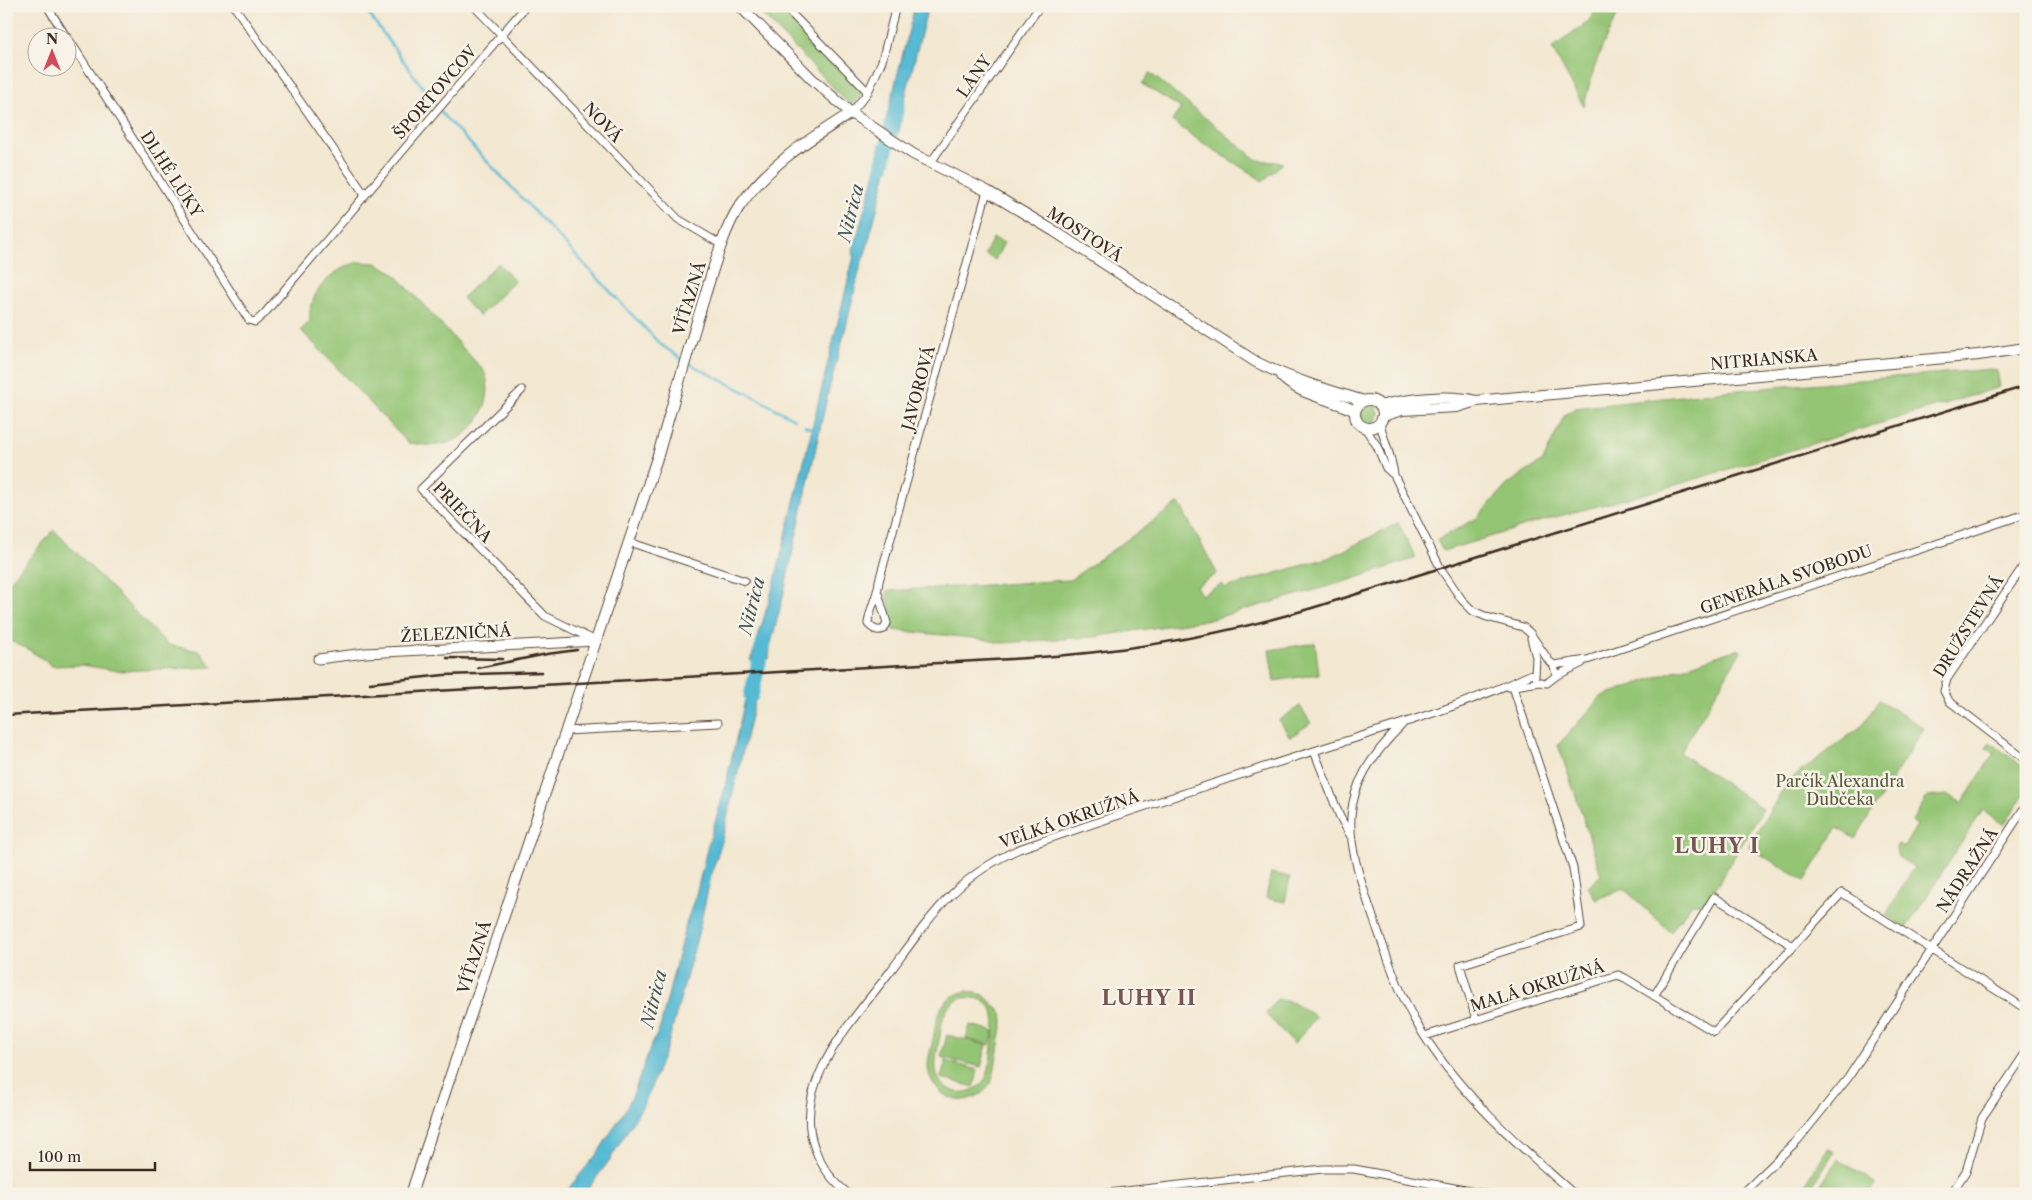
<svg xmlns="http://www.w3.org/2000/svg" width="2032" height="1200" font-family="'Libre Caslon Text',serif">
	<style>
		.green { fill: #94c574; stroke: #687849; fill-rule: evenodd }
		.water { fill: #55bad4; stroke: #487279 }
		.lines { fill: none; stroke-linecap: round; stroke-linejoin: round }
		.stream { stroke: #55bad4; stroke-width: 2.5 }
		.river { stroke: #55bad4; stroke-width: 15 }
		.minor-casing { stroke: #574639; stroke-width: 9 }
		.tertiary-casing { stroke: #574639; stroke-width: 11 }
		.secondary-casing { stroke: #574639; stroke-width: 12 }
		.primary-casing { stroke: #574639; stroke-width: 12 }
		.minor { stroke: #fff; stroke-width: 7 }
		.tertiary { stroke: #fff; stroke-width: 9 }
		.secondary { stroke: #fff; stroke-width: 10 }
		.primary { stroke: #fff; stroke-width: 10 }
		.rail { stroke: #3b2a1e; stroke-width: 2.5 }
		.labels { text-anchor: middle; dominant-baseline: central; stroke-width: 5; stroke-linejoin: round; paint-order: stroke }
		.street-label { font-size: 16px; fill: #3b2a1e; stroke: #f7f3e8 }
		.park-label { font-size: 16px; fill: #565838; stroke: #f7f3e8 }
		.water-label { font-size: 18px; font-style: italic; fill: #435555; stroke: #f7f3e8 }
		.district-label { font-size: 21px; font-weight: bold; letter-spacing: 1px; fill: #785555; stroke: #f7f3e8 }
	</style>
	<rect width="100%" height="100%" fill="#f7f3e8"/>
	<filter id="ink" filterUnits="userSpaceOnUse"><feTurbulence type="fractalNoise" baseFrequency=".02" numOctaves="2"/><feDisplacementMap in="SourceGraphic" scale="10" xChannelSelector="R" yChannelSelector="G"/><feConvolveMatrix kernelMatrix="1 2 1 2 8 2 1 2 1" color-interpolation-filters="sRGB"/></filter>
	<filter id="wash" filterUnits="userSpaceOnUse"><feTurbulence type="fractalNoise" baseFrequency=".0096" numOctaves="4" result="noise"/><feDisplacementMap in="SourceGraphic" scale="20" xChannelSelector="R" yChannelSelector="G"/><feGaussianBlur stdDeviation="1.12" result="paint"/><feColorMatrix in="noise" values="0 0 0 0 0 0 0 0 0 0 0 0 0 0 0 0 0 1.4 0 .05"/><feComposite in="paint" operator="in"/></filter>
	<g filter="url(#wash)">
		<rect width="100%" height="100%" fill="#f3e8d1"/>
		<path class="green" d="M 754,6 L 779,6 L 863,92 L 851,106 Z
			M 1599,6 L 1623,6 C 1604,38 1591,71 1584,107 L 1552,48 L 1587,23 Z
			M 1150,73 L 1257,160 L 1283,163 L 1263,181 L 1194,137 L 1172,121 L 1181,108 L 1142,84 Z
			M 993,238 L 1004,243 L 995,260 L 985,254 Z
			M 359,262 L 376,263 L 394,273 L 484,371 C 497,400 475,437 444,444 C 432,447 420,444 408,443 L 301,330 L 310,321 C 307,293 333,268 359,262 Z
			M 498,263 L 515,281 L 479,316 L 462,298 Z
			M 1992,369 L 1997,371 L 2000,387 L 1666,488 L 1552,518 L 1443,551 L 1437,540 L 1477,518 L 1508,484 L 1543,461 L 1565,414 L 1575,408 L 1726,391 Z
			M1359 414a10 10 0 1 1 20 0a10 10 0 1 1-20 0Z
			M 1179,503 L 1217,573 L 1214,576 L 1196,586 L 1201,595 L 1222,584 L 1225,588 L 1331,557 L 1398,523 L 1416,558 L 1347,581 L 1212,619 L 1093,637 L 1001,643 L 982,639 L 893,630 L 887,591 L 1070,580 Z
			M 54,530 L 168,645 L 199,651 L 213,667 L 118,671 L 82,665 L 52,666 C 38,655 23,645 6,640 L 6,585 Z
			M 1315,643 L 1319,674 L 1274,681 L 1269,650 Z
			M 1737,649 L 1741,651 L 1680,753 L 1763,809 L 1706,904 L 1692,903 L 1671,932 L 1623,888 L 1596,900 L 1588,887 L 1601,875 L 1582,814 L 1558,745 L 1602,696 Z
			M 1879,700 L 1924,728 L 1855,839 L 1837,828 L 1805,881 L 1748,847 L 1788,781 L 1863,725 Z
			M 1300,706 L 1311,723 L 1290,737 L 1279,720 Z
			M 1990,742 L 2026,769 L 2026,791 L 2004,825 L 1983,810 L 1906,928 L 1886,915 L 1914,867 L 1898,857 L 1896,848 L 1898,844 L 1904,847 L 1917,825 L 1912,821 L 1927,797 L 1948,795 L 1962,803 L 1994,753 L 1986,748 Z
			M 1271,873 L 1290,877 L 1285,902 L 1266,898 Z
			M 968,991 L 984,995 L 1002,1013 L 1003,1022 L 993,1078 C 988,1090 981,1096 968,1099 C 949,1105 929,1086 928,1067 C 928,1058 931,1049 933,1040 C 937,1016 939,996 968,991 ZM 962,998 C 999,994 997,1022 992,1047 C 990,1064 990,1086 969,1091 C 963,1093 957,1093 951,1090 C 928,1080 937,1054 940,1035 C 941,1028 942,1019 945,1013 C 948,1006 955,1001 962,998 Z
			M 1277,999 L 1294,1003 L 1316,1017 L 1294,1044 L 1266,1014 Z
			M 970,1025 L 994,1031 L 990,1045 L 966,1039 Z
			M 947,1035 L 987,1045 L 981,1067 L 941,1057 Z
			M 946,1061 L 978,1070 L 974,1087 L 941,1078 Z
			M 1828,1148 L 1834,1152 L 1807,1194 L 1799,1194 Z
			M 1838,1159 L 1876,1184 L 1869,1194 L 1815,1194 Z"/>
		<path class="water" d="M 915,6 L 928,6 L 904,102 L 899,132 L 885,124 Z
			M 880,144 L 892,152 L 866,251 L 861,264 L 845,331 L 827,397 L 782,601 L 770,647 L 769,659 L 750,660 L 754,651 L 775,580 L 854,256 L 853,250 L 874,177 Z
			M 750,678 L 760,678 L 721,844 L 712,872 L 698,934 L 668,1044 L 645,1102 L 609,1161 L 584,1194 L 564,1194 L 597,1154 L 624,1112 L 633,1095 L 651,1046 L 660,1028 L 685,927 L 697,891 L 708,845 L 723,796 Z"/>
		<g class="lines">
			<path class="stream" d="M 363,6 L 444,116 L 660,344 L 683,360
				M 688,363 L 753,396 L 794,419
				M 805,426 L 815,430"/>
			<path class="river" d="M 882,167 L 897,107
				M 751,696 L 764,641"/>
		</g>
	</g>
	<g filter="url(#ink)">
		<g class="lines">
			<g class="minor-casing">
				<path id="minor" d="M 47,6 L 67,38
					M 234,6 L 365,195
					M 474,6 L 678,219 L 722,245
					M 784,6 L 868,92
					M 68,38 L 249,320 L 255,322 L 264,314 L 526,6
					M 851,113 L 868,92 L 882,61 L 896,6
					M 931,162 L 1040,6
					M 522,390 L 421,489 L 545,616 L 596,641
					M 1380,423 C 1384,441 1392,457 1394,475 L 1441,569 L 1462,600 L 1473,611 L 1487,617 L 1523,627 L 1530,633 L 1549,661 L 1554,665 L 1556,676
					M 1365,428 L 1377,446 L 1386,468 L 1394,475
					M 629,542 L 745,581
					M 2026,562 L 1947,679 L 1944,691 L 1949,701 L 2026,760
					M 878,593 L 887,623 L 884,629 C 877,632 873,629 868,624 C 869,609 878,596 879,581 L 987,191
					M 1531,638 L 1536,657 L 1535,676
					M 1554,665 L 1587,660 L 2026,514
					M 1509,687 L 1540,682 L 1547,683 L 1556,676 L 1582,663
					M 1402,725 C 1334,792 1344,834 1373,917 C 1385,951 1397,987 1414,1019 C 1454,1089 1514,1141 1574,1194
					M 566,731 L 718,723
					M 1314,751 L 1340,817 L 1350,835
					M 1654,996 L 1714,897 L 1793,946
					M 1476,1019 L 1460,965 L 1581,927 L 1573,868 L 1513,687
					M 1425,1036 L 1618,975 L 1625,978 L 1714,1032 L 1842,893 L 2026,1009
					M 849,1194 C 833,1182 822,1168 815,1149 C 790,1084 853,1021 889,973 C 930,918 954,878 1019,849 C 1118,815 1217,782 1317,750 C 1390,727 1465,706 1534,673
					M 1099,1194 L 1323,1169 L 1354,1169 L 1486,1194
					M 1742,1194 L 1798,1140 L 1848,1078 L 2026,805
					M 1951,1194 L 1966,1171 L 1982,1118 L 2026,1052"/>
			</g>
			<g class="tertiary-casing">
				<path id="tertiary" d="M 318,659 L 365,653 L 596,641"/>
			</g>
			<g class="secondary-casing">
				<path id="secondary" d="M 411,1194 L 658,455 C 673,402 689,348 705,295 C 713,270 724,229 739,207 C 769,164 808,140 851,113"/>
			</g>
			<g class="primary-casing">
				<path id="primary" d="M 740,6 L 812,79 L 851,113 L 913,154 L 987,191 L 1054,231 L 1256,362 C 1290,379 1327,390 1364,401
					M 1281,376 C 1298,395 1333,399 1355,411
					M1355 414a14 14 0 1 1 28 0a14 14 0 1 1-28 0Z
					M 1380,406 C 1405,399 1450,394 1476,401 L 1978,355 L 2026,348
					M 1383,416 L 1402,410 L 1457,407 L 1476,401"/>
			</g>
			<use href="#minor" class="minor"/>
			<use href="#tertiary" class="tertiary"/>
			<use href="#secondary" class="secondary"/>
			<use href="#primary" class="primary"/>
			<path class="rail" d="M 447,658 L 502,659
				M 478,668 L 547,654 L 577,650
				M 370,683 L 444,675 L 542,672
				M 6,715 L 1027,658 C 1124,652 1219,636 1312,608 L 2026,386"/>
		</g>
	</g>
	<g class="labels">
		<g class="street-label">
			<text transform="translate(974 76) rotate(-55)">LÁNY</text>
			<text transform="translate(435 92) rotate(-49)">ŠPORTOVCOV</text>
			<text transform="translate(603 122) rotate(46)">NOVÁ</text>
			<text transform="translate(172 174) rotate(57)">DLHÉ LÚKY</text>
			<text transform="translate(1085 234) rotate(33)">MOSTOVÁ</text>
			<text transform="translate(689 298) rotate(-73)">VÍŤAZNÁ</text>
			<text transform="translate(1764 359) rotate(-5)">NITRIANSKA</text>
			<text transform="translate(918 388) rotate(-75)">JAVOROVÁ</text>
			<text transform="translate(463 512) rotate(46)">PRIEČNA</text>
			<text transform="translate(1786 579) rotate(-19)">GENERÁLA SVOBODU</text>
			<text transform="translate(1968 626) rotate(-58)">DRUŽSTEVNÁ</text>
			<text transform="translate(456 633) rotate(-3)">ŽELEZNIČNÁ</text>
			<text transform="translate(1069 819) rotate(-19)">VEĽKÁ OKRUŽNÁ</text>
			<text transform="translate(1967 870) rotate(-57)">NÁDRAŽNÁ</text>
			<text transform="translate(474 957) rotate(-72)">VÍŤAZNÁ</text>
			<text transform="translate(1537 986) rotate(-17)">MALÁ OKRUŽNÁ</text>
		</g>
		<g class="park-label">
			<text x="1840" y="781">Parčík Alexandra<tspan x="1840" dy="18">Dubčeka</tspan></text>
		</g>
		<g class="water-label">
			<text transform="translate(851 213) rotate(-76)">Nitrica</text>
			<text transform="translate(752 606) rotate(-76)">Nitrica</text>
			<text transform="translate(654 999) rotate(-76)">Nitrica</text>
		</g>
		<g class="district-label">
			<text x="1717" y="845">LUHY I</text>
			<text x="1149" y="997">LUHY II</text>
		</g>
	</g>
	<rect width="2032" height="1200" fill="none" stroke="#f7f3e8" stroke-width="25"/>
	<g transform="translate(52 52)"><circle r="24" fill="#f7f3e8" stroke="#aca397"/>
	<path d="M0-4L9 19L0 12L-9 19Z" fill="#d1495b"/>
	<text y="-8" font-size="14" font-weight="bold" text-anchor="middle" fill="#3b2a1e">N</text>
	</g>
	<path d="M30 1162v8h125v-8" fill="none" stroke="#3b2a1e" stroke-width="2.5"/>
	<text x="38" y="1162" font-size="15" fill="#3b2a1e" stroke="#f7f3e8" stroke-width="4" paint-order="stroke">100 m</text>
</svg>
